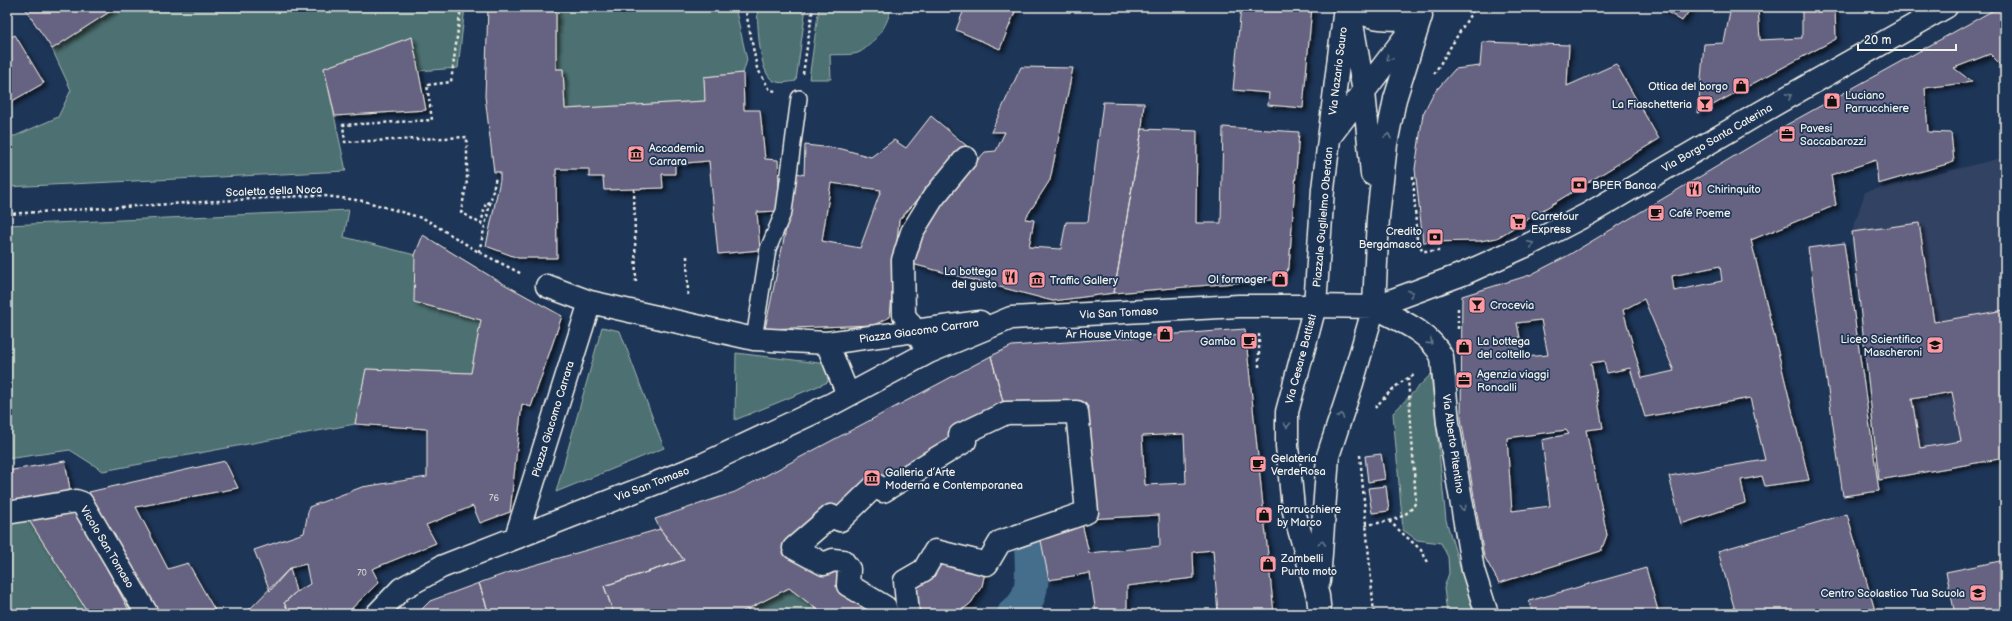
<svg xmlns="http://www.w3.org/2000/svg" width="2012" height="621" font-family="'Balsamiq Sans',sans-serif">
	<style>
		.built { fill: #334264 }
		.green { fill: #4d7172; stroke: #a0b1ad }
		.lines { fill: none; stroke-linecap: round; stroke-linejoin: round }
		.canal { stroke: #456e8d; stroke-width: 34 }
		.building { fill: #666281; stroke: #f4f1e8; fill-rule: evenodd; filter: url(#shadow) }
		.lane-casing { stroke: #f4f1e8; stroke-width: 18 }
		.street-casing { stroke: #f4f1e8; stroke-width: 25 }
		.secondary-casing { stroke: #f4f1e8; stroke-width: 25 }
		.path { stroke: #f4f1e8; stroke-width: 2.5; stroke-dasharray: 3 3; stroke-linecap: butt }
		.lane { stroke: #1d3557; stroke-width: 15 }
		.street { stroke: #1d3557; stroke-width: 22 }
		.secondary { stroke: #1d3557; stroke-width: 22 }
		.oneway { stroke: #68778a }
		.labels { text-anchor: middle; dominant-baseline: central; stroke-width: 3.5; stroke-linejoin: round; paint-order: stroke }
		.number-label { font-size: 9px; fill: #d0cdce }
		.street-label { font-size: 11px; fill: #f4f1e8; stroke: #1d3557 }
		.poi-label { font-size: 11px; fill: #f4f1e8; stroke: #1d3557; text-anchor: start }
	</style>
	<defs>
		<filter id="shadow"><feDropShadow dx="3.5" dy="3.5" stdDeviation="2" flood-color="#0009"/></filter>
	</defs>
	<rect width="100%" height="100%" fill="#1d3557"/>
	<filter id="ink" filterUnits="userSpaceOnUse"><feTurbulence type="fractalNoise" baseFrequency=".025" numOctaves="2"/><feDisplacementMap in="SourceGraphic" scale="8" xChannelSelector="R" yChannelSelector="G"/><feConvolveMatrix kernelMatrix="1 2 1 2 8 2 1 2 1" color-interpolation-filters="sRGB"/></filter>
	<g filter="url(#ink)">
		<path class="built" d="M 2005,157 L 2005,458 L 1879,480 L 1852,232 L 1865,192 Z"/>
		<path class="green" d="M 117,7 L 465,7 L 458,68 L 418,71 L 412,37 L 324,68 L 346,171 L 7,187 L 7,135 L 15,136 L 58,117 L 71,90 L 52,49 Z
			M 556,7 L 735,7 L 747,60 L 743,73 L 704,77 L 705,101 L 565,109 L 563,70 L 556,69 Z
			M 757,7 L 806,7 L 796,81 C 789,82 780,84 774,81 C 758,74 758,23 757,7 Z
			M 819,7 L 890,7 C 891,22 874,44 860,52 C 853,56 838,54 830,55 L 831,79 L 809,79 Z
			M 349,210 L 344,237 L 415,255 L 481,320 L 471,373 L 366,369 L 355,424 L 103,471 L 70,450 L 7,459 L 7,225 Z
			M 602,327 L 620,331 L 664,448 L 556,492 Z
			M 736,353 L 827,364 L 828,382 L 735,420 Z
			M 1431,374 L 1446,520 L 1474,614 L 1447,614 L 1444,588 L 1449,573 L 1448,557 L 1441,543 L 1417,540 L 1403,530 L 1393,413 Z
			M 25,514 L 89,614 L 7,614 L 7,517 Z
			M 789,588 L 823,614 L 738,614 Z"/>
		<g class="lines">
			<path class="canal" d="M 1014,614 C 1038,598 1031,567 1031,542"/>
		</g>
		<path class="building" d="M 30,7 L 117,7 L 52,49 L 26,10 Z
			M 488,7 L 556,7 L 556,69 L 563,69 L 565,109 L 705,101 L 704,77 L 743,73 L 744,110 L 760,110 L 765,159 L 778,160 L 780,211 L 757,212 L 760,250 L 718,254 L 709,161 L 675,164 L 675,174 L 662,174 L 663,188 L 604,190 L 603,177 L 589,177 L 589,169 L 556,169 L 557,258 L 518,258 L 486,246 L 500,180 L 500,172 L 494,172 L 485,96 Z
			M 965,7 L 1017,7 L 1000,49 L 956,30 Z
			M 1241,7 L 1312,7 L 1303,108 L 1268,105 L 1269,93 L 1233,90 Z
			M 1659,7 L 1692,7 L 1682,21 Z
			M 1731,7 L 1758,7 L 1760,40 L 1802,38 L 1802,7 L 1835,7 L 1836,39 L 1698,113 L 1704,44 L 1724,43 Z
			M 1999,7 L 2005,7 L 2005,69 L 1990,54 L 1954,68 L 1972,82 L 1925,88 L 1928,132 L 1951,133 L 1954,162 L 1878,184 L 1876,160 L 1831,175 L 1836,205 L 1751,240 L 1809,480 L 1765,486 L 1762,476 L 1741,480 L 1745,503 L 1681,524 L 1669,476 L 1765,460 L 1750,398 L 1645,417 L 1630,368 L 1607,373 L 1604,361 L 1591,363 L 1603,428 L 1586,430 L 1607,535 L 1601,551 L 1499,583 L 1484,556 L 1461,418 L 1462,296 L 1530,275 L 1567,256 L 1788,124 ZM 1720,266 L 1722,281 L 1674,291 L 1672,276 ZM 1644,299 L 1674,371 L 1642,378 L 1623,310 ZM 1541,320 L 1548,355 L 1524,357 L 1517,323 ZM 1566,430 L 1569,434 L 1542,440 L 1550,506 L 1512,511 L 1507,438 Z
			M 15,35 L 44,83 L 7,104 L 7,39 Z
			M 412,37 L 426,110 L 335,116 L 324,68 Z
			M 1482,42 L 1569,45 L 1567,86 L 1616,64 L 1659,139 L 1497,238 L 1480,241 L 1423,242 L 1415,169 L 1423,114 L 1433,94 L 1455,69 L 1480,66 Z
			M 1021,67 L 1073,68 L 1050,180 L 1025,219 L 1034,220 L 1029,247 L 1061,249 L 1066,222 L 1088,222 L 1103,102 L 1144,103 L 1142,129 L 1114,293 L 1053,301 L 912,264 L 917,247 L 939,202 L 985,152 L 996,151 L 1005,132 L 991,132 Z
			M 931,116 L 967,146 L 899,220 L 890,317 L 874,325 L 765,329 L 785,234 L 794,172 L 804,175 L 805,145 L 842,149 L 871,157 L 894,140 L 906,148 ZM 831,183 L 881,190 L 860,248 L 822,241 Z
			M 1223,127 L 1299,132 L 1289,267 L 1282,279 L 1114,293 L 1142,129 L 1197,131 L 1196,223 L 1221,223 Z
			M 1919,223 L 1934,322 L 2005,310 L 2005,458 L 1879,480 L 1852,232 ZM 1952,392 L 1961,441 L 1920,448 L 1912,399 Z
			M 423,235 L 495,279 L 562,316 L 531,407 L 522,404 L 510,512 L 480,523 L 473,506 L 426,525 L 436,543 L 372,569 L 379,582 L 346,614 L 291,614 L 284,603 L 296,592 L 310,584 L 306,564 L 290,568 L 270,591 L 254,550 L 304,533 L 309,507 L 362,487 L 427,477 L 427,429 L 355,424 L 366,369 L 471,373 L 481,320 L 414,302 L 415,255 Z
			M 1844,243 L 1879,491 L 1843,496 L 1808,248 Z
			M 1245,329 L 1274,614 L 1218,614 L 1213,550 L 1193,552 L 1194,578 L 1127,586 L 1127,614 L 1096,614 L 1090,573 L 1049,580 L 1039,531 L 1081,519 L 1089,553 L 1160,546 L 1159,515 L 1089,519 L 1077,412 L 1006,413 L 991,356 L 1012,346 ZM 1184,434 L 1186,483 L 1145,485 L 1142,436 Z
			M 991,356 L 1006,413 L 794,548 L 833,560 L 886,614 L 823,614 L 789,588 L 738,614 L 614,614 L 604,586 L 684,560 L 660,529 L 655,519 L 735,492 Z
			M 1381,454 L 1385,479 L 1368,482 L 1365,456 Z
			M 65,461 L 71,495 L 7,505 L 7,471 Z
			M 225,461 L 238,488 L 136,507 L 168,569 L 188,563 L 217,614 L 157,614 L 89,492 Z
			M 1386,486 L 1389,511 L 1372,513 L 1368,488 Z
			M 74,507 L 131,614 L 89,614 L 25,514 Z
			M 1847,514 L 1876,614 L 1736,614 L 1718,551 Z
			M 660,529 L 684,560 L 604,586 L 614,614 L 489,614 L 479,583 L 507,573 Z
			M 935,551 L 987,564 L 982,586 L 971,603 L 957,614 L 908,614 L 905,581 Z
			M 2005,560 L 2005,614 L 1955,614 L 1946,572 Z
			M 290,568 L 296,592 L 284,603 L 291,614 L 245,614 Z
			M 1646,568 L 1659,614 L 1533,614 L 1529,601 Z
			M 479,583 L 489,614 L 417,614 L 430,601 Z"/>
		<g class="lines">
			<g class="lane-casing">
				<path id="lane" d="M 754,339 L 768,249 L 784,211 L 799,98"/>
			</g>
			<g class="street-casing">
				<path id="street" d="M 547,286 L 590,302 L 754,339 L 827,343 L 980,322
					M 1374,307 C 1397,319 1430,332 1442,357 L 1448,423 L 1473,570 L 1487,614
					M 922,341 L 904,315 L 903,260 L 912,232 L 933,198 L 966,158
					M 827,343 L 848,395
					M 7,513 L 76,501 L 82,503 L 147,614
					M 516,537 L 590,302
					M 377,614 L 401,589 L 441,567 L 702,465 L 832,404 L 929,352 L 1011,318 L 1239,306 L 1315,306
					M 886,614 L 885,607 L 848,585 L 849,569 L 843,561 L 833,560 L 824,564 L 794,548 L 831,516 L 840,520 L 876,485 L 883,491 L 965,441 L 960,435 L 1006,413 L 1077,412 L 1087,512 L 1000,542 L 987,564 L 935,551 L 924,570 L 905,581 L 908,614"/>
			</g>
			<g class="secondary-casing">
				<path id="secondary" d="M 1355,7 C 1367,23 1404,19 1421,16
					M 1351,18 L 1364,92 L 1372,174
					M 1331,135 L 1409,32
					M 1315,306 L 1374,307 L 1463,274 L 1530,244 L 1588,214 L 1758,114 L 1946,7
					M 1319,581 L 1328,456 L 1352,383 L 1374,307 L 1378,217 L 1386,144 L 1395,99 L 1421,16
					M 1320,614 L 1318,596 L 1293,508 L 1287,446 L 1287,412 L 1315,306 L 1323,189 L 1345,7"/>
			</g>
			<path class="path" d="M 461,7 L 451,82 L 427,85 L 432,120 L 343,125 L 345,142 L 467,137 L 467,181 L 461,212 L 481,224 L 486,202 L 490,203
				M 745,7 L 757,68 L 770,90 L 776,91
				M 803,74 L 813,7
				M 1434,74 L 1475,7
				M 1413,176 L 1417,241 L 1423,251 L 1441,251
				M 634,189 L 636,284
				M 7,214 L 317,195 L 364,201 L 425,219 L 477,251 L 522,274
				M 479,252 L 496,177
				M 687,256 L 688,295
				M 1458,329 L 1458,306
				M 1259,334 L 1259,368
				M 1375,408 C 1386,395 1399,381 1415,375
				M 1360,455 L 1374,614
				M 1389,521 L 1421,550 L 1429,564
				M 1365,525 C 1384,522 1406,521 1416,502 L 1408,377"/>
			<use href="#lane" class="lane"/>
			<use href="#street" class="street"/>
			<use href="#secondary" class="secondary"/>
		</g>
		<defs><path id="oneway-chevron" d="M-2-3.5L2.5 0L-2 3.5" fill="none" stroke-width="1.6" stroke-linecap="round" stroke-linejoin="round"/></defs>
		<g class="oneway">
			<use href="#oneway-chevron" transform="translate(1389 58) rotate(127)"/>
			<use href="#oneway-chevron" transform="translate(1789 96) rotate(-29)"/>
			<use href="#oneway-chevron" transform="translate(1388 136) rotate(-78)"/>
			<use href="#oneway-chevron" transform="translate(1531 244) rotate(-26)"/>
			<use href="#oneway-chevron" transform="translate(1411 293) rotate(-20)"/>
			<use href="#oneway-chevron" transform="translate(1430 342) rotate(44)"/>
			<use href="#oneway-chevron" transform="translate(1341 416) rotate(-69)"/>
			<use href="#oneway-chevron" transform="translate(1287 425) rotate(90)"/>
			<use href="#oneway-chevron" transform="translate(1463 508) rotate(80)"/>
			<use href="#oneway-chevron" transform="translate(1322 543) rotate(-86)"/>
		</g>
	</g>
	<defs>
		<g id="shop-square" transform="scale(0.9)"><rect x="-9" y="-9" width="18" height="18" rx="4" fill="#ff9aa2" stroke="#1d3557"/><path d="M-5-2.5h2.3a2.7 3.5 0 0 1 5.4 0H5L5.5 6h-11ZM-1.5-2.5h3a1.5 2.3 0 0 0-3 0Z" fill="#111"/></g>
		<g id="bar-square" transform="scale(0.9)"><rect x="-9" y="-9" width="18" height="18" rx="4" fill="#ff9aa2" stroke="#1d3557"/><path d="M-6-5H6L.8 .8V4.5H3.5V6h-7V4.5H-.8V.8Z" fill="#111"/></g>
		<g id="office-square" transform="scale(0.9)"><rect x="-9" y="-9" width="18" height="18" rx="4" fill="#ff9aa2" stroke="#1d3557"/><path d="M-6-3h4V-5.5h4V-3h4V5H-6ZM-1-4.5V-3h2v-1.5ZM-6 0V1H6V0Z" fill="#111"/></g>
		<g id="museum-square" transform="scale(0.9)"><rect x="-9" y="-9" width="18" height="18" rx="4" fill="#ff9aa2" stroke="#1d3557"/><path d="M0-6L6-3V-2H-6V-3ZM-5-1h2V3h-2ZM-1-1h2V3h-2ZM3-1h2V3H3ZM-6 4H6V6H-6Z" fill="#111"/></g>
		<g id="bank-square" transform="scale(0.9)"><rect x="-9" y="-9" width="18" height="18" rx="4" fill="#ff9aa2" stroke="#1d3557"/><path d="M-6-4H6V4H-6ZM0-2.3a2.3 2.3 0 1 0 0 4.6a2.3 2.3 0 1 0 0-4.6Z" fill="#111"/></g>
		<g id="restaurant-square" transform="scale(0.9)"><rect x="-9" y="-9" width="18" height="18" rx="4" fill="#ff9aa2" stroke="#1d3557"/><path d="M-5-6h1v4h1v-4h1v4h1v-4h1v5L-1.5 .5V6h-2V.5L-5-1ZM5-6V6H3V1.5H1.5Q1.5-4 5-6Z" fill="#111"/></g>
		<g id="cafe-square" transform="scale(0.9)"><rect x="-9" y="-9" width="18" height="18" rx="4" fill="#ff9aa2" stroke="#1d3557"/><path d="M-5.5-4.5H6V0H3Q3 3.5 0 3.5H-2.5Q-5.5 3.5-5.5 0ZM3-3.2v2h1.7v-2ZM-6 4.5H4V6H-6Z" fill="#111"/></g>
		<g id="supermarket-square" transform="scale(0.9)"><rect x="-9" y="-9" width="18" height="18" rx="4" fill="#ff9aa2" stroke="#1d3557"/><path d="M-6-5.5h2.5l.6 2H6L4.5 2H-2.5L-4.4-4H-6ZM-1.5 3.2a1.3 1.3 0 1 0 .1 0ZM3 3.2a1.3 1.3 0 1 0 .1 0Z" fill="#111"/></g>
		<g id="school-square" transform="scale(0.9)"><rect x="-9" y="-9" width="18" height="18" rx="4" fill="#ff9aa2" stroke="#1d3557"/><path d="M0-5L7-2L0 1L-7-2ZM-4 1L0 2.5L4 1V4Q0 6-4 4Z" fill="#111"/></g>
	</defs>
	<g fill-rule="evenodd">
		<use href="#shop-square" x="1741" y="86"/>
		<use href="#shop-square" x="1832" y="101"/>
		<use href="#bar-square" x="1705" y="104"/>
		<use href="#office-square" x="1787" y="134"/>
		<use href="#museum-square" x="636" y="154"/>
		<use href="#bank-square" x="1579" y="185"/>
		<use href="#restaurant-square" x="1694" y="189"/>
		<use href="#cafe-square" x="1656" y="213"/>
		<use href="#supermarket-square" x="1518" y="222"/>
		<use href="#bank-square" x="1435" y="237"/>
		<use href="#restaurant-square" x="1010" y="277"/>
		<use href="#shop-square" x="1280" y="279"/>
		<use href="#museum-square" x="1037" y="280"/>
		<use href="#bar-square" x="1477" y="305"/>
		<use href="#shop-square" x="1165" y="334"/>
		<use href="#cafe-square" x="1249" y="341"/>
		<use href="#school-square" x="1935" y="345"/>
		<use href="#shop-square" x="1464" y="347"/>
		<use href="#office-square" x="1464" y="380"/>
		<use href="#cafe-square" x="1258" y="464"/>
		<use href="#museum-square" x="872" y="478"/>
		<use href="#shop-square" x="1264" y="515"/>
		<use href="#shop-square" x="1268" y="564"/>
		<use href="#school-square" x="1978" y="593"/>
	</g>
	<g class="labels">
		<g class="number-label">
			<text x="494" y="498">76</text>
			<text x="362" y="573">70</text>
		</g>
		<g class="street-label">
			<text transform="translate(1338 71) rotate(-83)">Via Nazario Sauro</text>
			<text transform="translate(1717 138) rotate(-30)">Via Borgo Santa Caterina</text>
			<text transform="translate(274 191) rotate(-2)">Scaletta della Noca</text>
			<text transform="translate(1323 217) rotate(-85)">Piazzale Guglielmo Oberdan</text>
			<text transform="translate(1119 313) rotate(-3)">Via San Tomaso</text>
			<text transform="translate(919 331) rotate(-8)">Piazza Giacomo Carrara</text>
			<text transform="translate(1301 359) rotate(-75)">Via Cesare Battisti</text>
			<text transform="translate(553 419) rotate(-73)">Piazza Giacomo Carrara</text>
			<text transform="translate(1453 444) rotate(82)">Via Alberto Pitentino</text>
			<text transform="translate(652 484) rotate(-21)">Via San Tomaso</text>
			<text transform="translate(107 547) rotate(59)">Vicolo San Tomaso</text>
		</g>
		<g class="poi-label">
			<text x="1728" y="86" text-anchor="end">Ottica del borgo</text>
			<text x="1845" y="95">Luciano<tspan x="1845" dy="13">Parrucchiere</tspan></text>
			<text x="1692" y="104" text-anchor="end">La Fiaschetteria</text>
			<text x="1800" y="128">Pavesi<tspan x="1800" dy="13">Saccabarozzi</tspan></text>
			<text x="649" y="148">Accademia<tspan x="649" dy="13">Carrara</tspan></text>
			<text x="1592" y="185">BPER Banca</text>
			<text x="1707" y="189">Chirinquito</text>
			<text x="1669" y="213">Café Poeme</text>
			<text x="1531" y="216">Carrefour<tspan x="1531" dy="13">Express</tspan></text>
			<text x="1422" y="231" text-anchor="end">Credito<tspan x="1422" dy="13">Bergamasco</tspan></text>
			<text x="997" y="271" text-anchor="end">La bottega<tspan x="997" dy="13">del gusto</tspan></text>
			<text x="1267" y="279" text-anchor="end">Ol formager</text>
			<text x="1050" y="280">Traffic Gallery</text>
			<text x="1490" y="305">Crocevia</text>
			<text x="1152" y="334" text-anchor="end">Ar House Vintage</text>
			<text x="1922" y="339" text-anchor="end">Liceo Scientifico<tspan x="1922" dy="13">Mascheroni</tspan></text>
			<text x="1236" y="341" text-anchor="end">Gamba</text>
			<text x="1477" y="341">La bottega<tspan x="1477" dy="13">del coltello</tspan></text>
			<text x="1477" y="374">Agenzia viaggi<tspan x="1477" dy="13">Roncalli</tspan></text>
			<text x="1271" y="458">Gelateria<tspan x="1271" dy="13">VerdeRosa</tspan></text>
			<text x="885" y="472">Galleria d’Arte<tspan x="885" dy="13">Moderna e Contemporanea</tspan></text>
			<text x="1277" y="509">Parrucchiere<tspan x="1277" dy="13">by Marco</tspan></text>
			<text x="1281" y="558">Zambelli<tspan x="1281" dy="13">Punto moto</tspan></text>
			<text x="1965" y="593" text-anchor="end">Centro Scolastico Tua Scuola</text>
		</g>
	</g>
	<rect width="2012" height="621" fill="none" stroke="#1d3557" stroke-width="24"/>
	<rect x="12" y="12" width="1988" height="597" fill="none" stroke="#f4f1e8" stroke-width="1.5" filter="url(#ink)"/>
	<path d="M1858 44v6h98v-6" fill="none" stroke="#f4f1e8" stroke-width="2"/>
	<text x="1864" y="44" font-size="12" fill="#f4f1e8" stroke="#1d3557" stroke-width="3" paint-order="stroke">20 m</text>
</svg>
